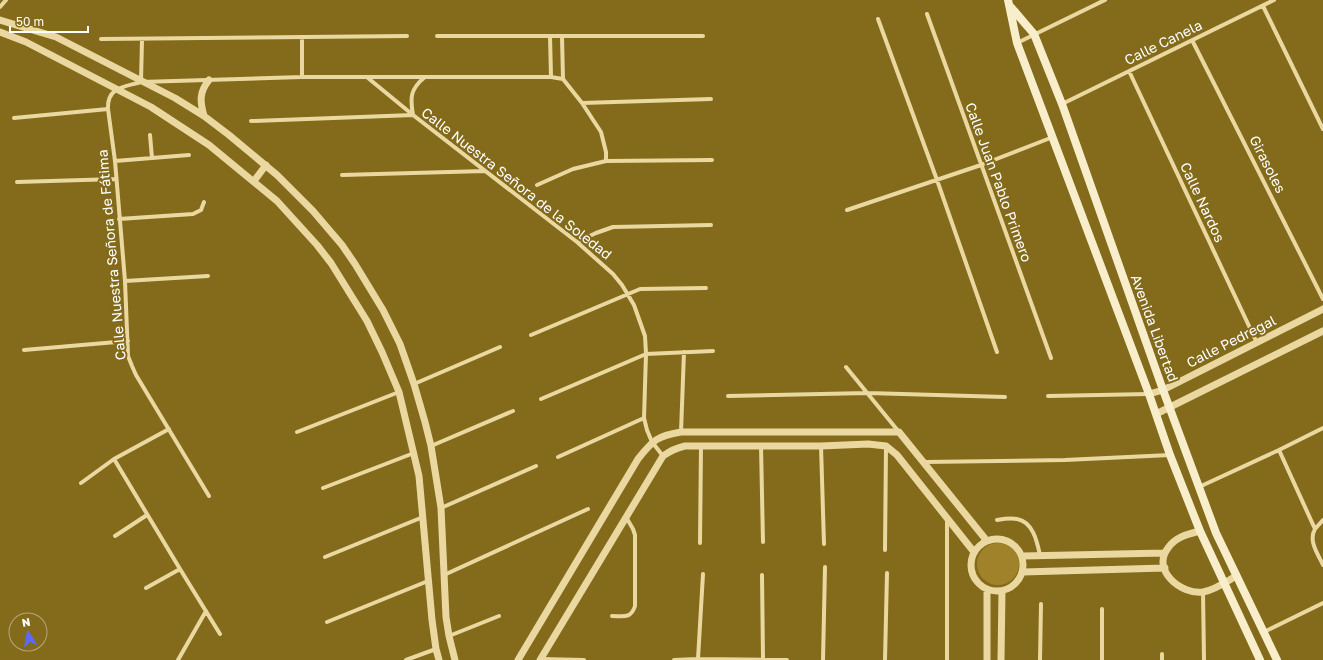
<svg xmlns="http://www.w3.org/2000/svg" width="1323" height="660" font-family="'Golos Text',sans-serif">
	<style>
		.green { fill: #a0822a }
		.lines { fill: none; stroke-linecap: round; stroke-linejoin: round }
		.minor { stroke: #ebd8a0; stroke-width: 4 }
		.tertiary { stroke: #ebd8a0; stroke-width: 7 }
		.secondary { stroke: #f8eecb; stroke-width: 8 }
		.labels { text-anchor: middle; dominant-baseline: central; stroke-width: 4; stroke-linejoin: round; paint-order: stroke }
		.street-label { font-size: 14px; fill: #fff; stroke: #836b1b }
	</style>
	<rect width="100%" height="100%" fill="#836b1b"/>
	<path class="green" d="M977 564a21 21 0 1 1 42 0a21 21 0 1 1-42 0Z"/>
	<g class="lines">
		<path class="minor" d="M 1263,6 L 1323,129
			M 0,7 L 6,0
			M 927,14 L 1051,358
			M 878,19 L 937,180 L 997,352
			M 437,36 L 703,36
			M 550,36 L 551,77
			M 562,37 L 563,79 L 582,103 L 601,132 L 606,152 L 606,161
			M 302,38 L 302,77
			M 101,39 L 407,36
			M 1192,40 L 1323,299
			M 1017,43 L 1105,0
			M 1129,71 L 1257,343
			M 368,78 L 413,115 L 577,242 L 613,274 L 622,285 L 634,305 L 645,336 L 646,354 L 644,418 L 647,430 L 652,442 L 663,456
			M 141,81 L 142,40
			M 582,103 L 711,99
			M 1062,104 L 1274,0
			M 14,118 L 108,109
			M 251,121 L 413,115 C 410,98 410,89 425,77
			M 150,135 L 152,158
			M 115,161 L 189,155
			M 342,175 L 485,171
			M 17,182 L 116,179
			M 537,185 L 573,169 L 606,161 L 712,160
			M 847,210 L 981,165 L 1053,137
			M 119,219 L 193,214 L 201,210 L 204,202
			M 577,242 L 596,233 L 613,227 L 711,225
			M 125,281 L 208,276
			M 531,335 L 640,289 L 706,288
			M 24,350 L 128,341
			M 846,367 L 899,432
			M 414,384 L 500,347
			M 728,396 L 868,393 L 1005,397
			M 1048,396 L 1149,394
			M 541,399 L 646,354 L 713,351
			M 297,432 L 399,392
			M 681,432 L 684,352
			M 431,446 L 513,411
			M 761,446 L 763,542
			M 821,446 L 824,544
			M 1279,450 L 1315,529 C 1308,541 1318,554 1323,565
			M 558,457 L 644,418
			M 114,459 L 180,569 L 220,634
			M 924,462 L 1065,460 L 1170,455
			M 81,483 L 114,459 L 169,429
			M 1199,487 L 1279,450 L 1323,428
			M 323,488 L 414,453
			M 209,496 L 136,375 L 132,366 L 128,356 L 125,281 L 115,161 L 108,109 C 107,87 124,87 141,82 L 302,77 L 551,77 L 563,79
			M 441,508 L 536,466
			M 947,519 L 947,660
			M 997,520 C 1003,519 1011,518 1017,519 C 1033,522 1037,541 1040,555
			M 1315,529 L 1323,520
			M 115,536 L 147,515
			M 700,543 L 701,446
			M 885,550 L 886,447
			M 325,557 L 423,517
			M 444,575 L 588,509
			M 762,575 L 763,659
			M 146,588 L 180,569
			M 1203,592 L 1204,660
			M 1102,609 L 1102,660
			M 612,616 C 623,616 631,619 635,606 L 635,535 L 633,529 L 626,517
			M 327,622 L 428,581
			M 1264,632 L 1323,603
			M 449,636 L 499,616
			M 541,659 L 584,660
			M 178,660 L 206,611
			M 406,660 L 436,649
			M 674,660 L 698,659 L 787,660
			M 699,660 L 698,659 L 703,574
			M 823,660 L 825,567
			M 885,660 L 887,573
			M 1040,660 L 1041,604
			M 1162,660 L 1162,654"/>
		<path class="tertiary" d="M 0,20 L 56,37 L 175,98 L 204,116 L 229,135 L 277,175 L 313,211 L 342,245 L 355,264 L 383,310 L 400,344 L 414,384 L 425,422 L 431,446 L 441,508 L 446,617 L 449,636 L 455,660
			M 0,32 L 26,42 L 151,107 L 209,145 L 277,201 L 317,245 L 331,263 L 367,321 L 382,352 L 399,392 L 419,476 L 432,620 L 436,649 L 439,660
			M 204,116 C 200,102 199,92 209,80
			M 254,181 L 266,165
			M 1149,394 L 1163,390 L 1323,309
			M 1156,414 L 1323,331
			M 1200,531 C 1188,534 1175,537 1168,548 C 1151,570 1181,595 1203,592 C 1215,590 1226,582 1236,576
			M971 565a26 26 0 1 1 52 0a26 26 0 1 1-52 0Z
			M 1023,556 L 1165,553
			M 1023,572 L 1165,568
			M 518,660 L 638,459 C 653,440 657,436 681,432 L 899,432 L 987,541
			M 540,660 L 663,456 C 670,451 676,448 685,446 L 821,446 L 868,444 L 886,446 L 897,455 L 974,552
			M 987,660 L 987,589
			M 1001,660 L 1002,591"/>
		<path class="secondary" d="M 1008,0 L 1017,43 L 1149,394 L 1170,455 L 1200,531 L 1260,660
			M 1010,6 L 1034,34 L 1062,104 L 1163,390 L 1216,533 L 1277,660"/>
	</g>
	<g class="labels">
		<g class="street-label">
			<text transform="translate(1163 42) rotate(-26)">Calle Canela</text>
			<text transform="translate(1268 164) rotate(63)">Girasoles</text>
			<text transform="translate(999 182) rotate(70)">Calle Juan Pablo Primero</text>
			<text transform="translate(517 183) rotate(38)">Calle Nuestra Señora de la Soledad</text>
			<text transform="translate(1203 202) rotate(65)">Calle Nardos</text>
			<text transform="translate(111 255) rotate(-95)">Calle Nuestra Señora de Fátima</text>
			<text transform="translate(1155 328) rotate(70)">Avenida Libertad</text>
			<text transform="translate(1231 341) rotate(-27)">Calle Pedregal</text>
		</g>
	</g>
	<g transform="translate(28 632) rotate(349)"><circle r="19" fill="#836b1b" stroke="#b5a676"/>
	<path d="M0-3L7 15L0 10L-7 15Z" fill="#5c69fd"/>
	<text y="-6" font-size="11" font-weight="bold" text-anchor="middle" fill="#ffffff">N</text>
	</g>
	<path d="M10 26v6h78v-6" fill="none" stroke="#ffffff" stroke-width="2"/>
	<text x="16" y="26" font-size="12" fill="#ffffff" stroke="#836b1b" stroke-width="3" paint-order="stroke">50 m</text>
</svg>
